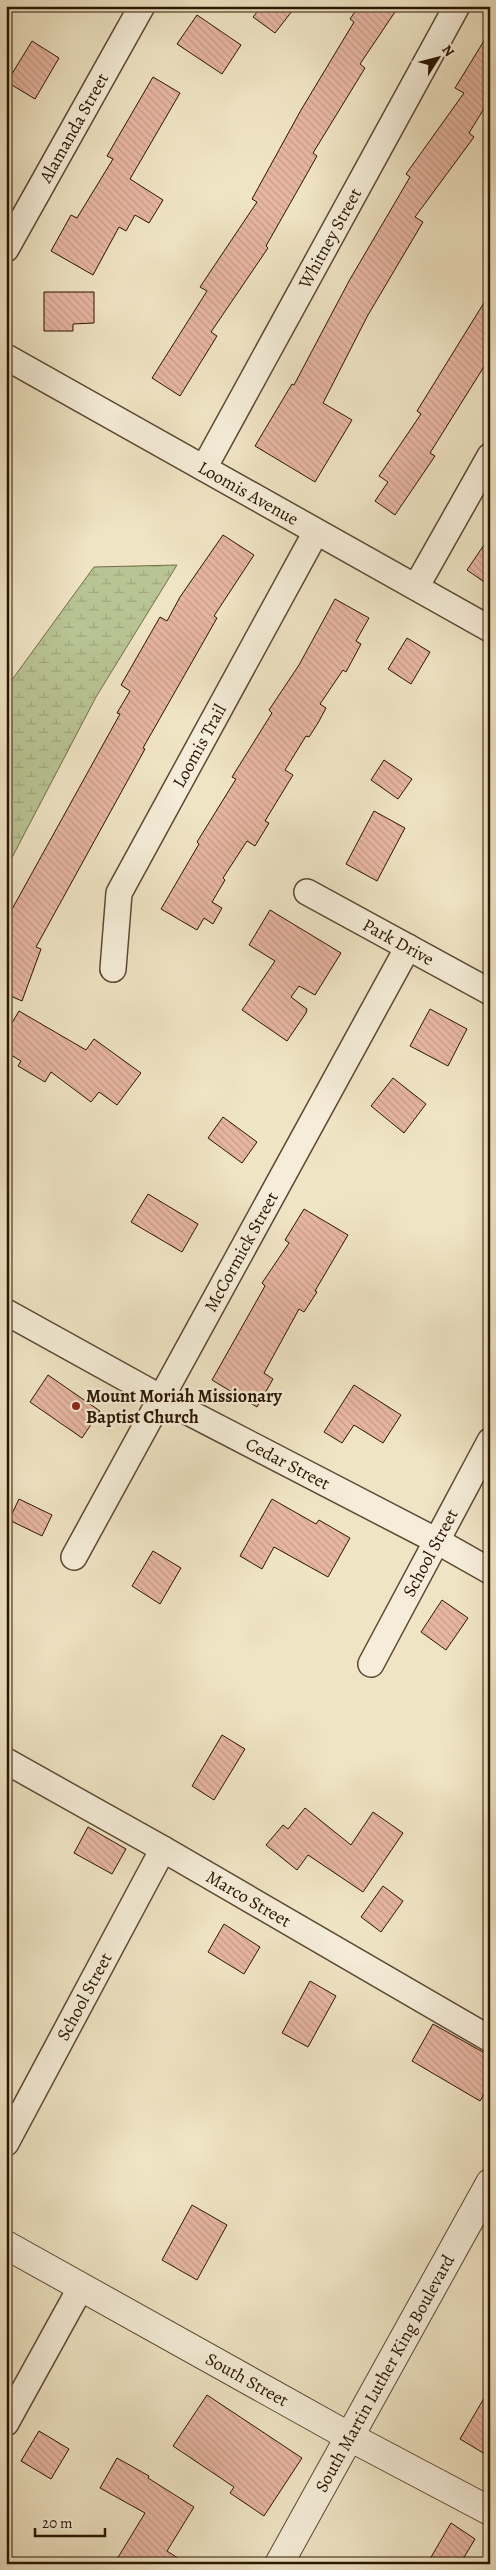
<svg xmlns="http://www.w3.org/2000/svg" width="496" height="2570" font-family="Alegreya,serif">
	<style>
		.wetland { fill: url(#wetland-marsh); stroke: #726c4a }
		.building { fill: url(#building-back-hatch); stroke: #2b1501 }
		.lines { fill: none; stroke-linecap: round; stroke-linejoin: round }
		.minor-casing { stroke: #5c4932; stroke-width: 28 }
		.tertiary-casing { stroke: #5c4932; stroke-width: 30 }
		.minor { stroke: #f5edd9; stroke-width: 25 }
		.tertiary { stroke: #f5edd9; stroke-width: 28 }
		.poi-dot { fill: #8f2418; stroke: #f5edd9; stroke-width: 2 }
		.labels { text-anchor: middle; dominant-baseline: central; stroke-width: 4.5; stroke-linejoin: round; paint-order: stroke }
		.street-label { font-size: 18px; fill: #2b1501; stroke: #f5edd9 }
		.poi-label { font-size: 18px; font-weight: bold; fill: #2b1501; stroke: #f5edd9; text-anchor: start }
	</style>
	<defs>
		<pattern id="wetland-marsh" width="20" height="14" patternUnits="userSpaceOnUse" patternTransform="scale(1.25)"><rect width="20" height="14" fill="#b9c494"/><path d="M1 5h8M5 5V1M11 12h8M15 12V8" fill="none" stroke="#9fa87e"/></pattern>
		<pattern id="building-back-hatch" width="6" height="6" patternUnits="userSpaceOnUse" patternTransform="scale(1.25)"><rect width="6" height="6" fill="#e7b6a2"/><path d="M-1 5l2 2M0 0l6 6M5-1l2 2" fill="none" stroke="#c69c8a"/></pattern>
	</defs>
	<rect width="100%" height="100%" fill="#efe4c4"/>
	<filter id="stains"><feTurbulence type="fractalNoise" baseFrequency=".004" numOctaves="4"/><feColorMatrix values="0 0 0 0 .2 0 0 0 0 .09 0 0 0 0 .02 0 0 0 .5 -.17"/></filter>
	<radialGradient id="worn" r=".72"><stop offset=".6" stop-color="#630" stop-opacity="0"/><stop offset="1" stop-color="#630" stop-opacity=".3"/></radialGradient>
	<path class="wetland" d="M 177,565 L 96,697 L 6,869 L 6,688 L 94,567 Z"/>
	<path class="building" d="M 262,6 L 296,6 L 275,33 L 253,17 Z
		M 359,6 L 399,6 L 360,64 L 365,68 L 313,153 L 317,156 L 266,246 L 268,248 L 211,332 L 217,336 L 180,396 L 152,378 L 207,291 L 200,287 L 257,202 L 252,199 L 301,110 L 354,22 L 350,19 Z
		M 197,15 L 241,45 L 222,74 L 177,44 Z
		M 490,31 L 490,99 L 469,133 L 474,137 L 415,217 L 423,222 L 368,315 L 323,403 L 352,420 L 315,482 L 255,446 L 292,384 L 294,385 L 349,281 L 410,177 L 406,174 L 464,93 L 455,88 Z
		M 32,41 L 59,58 L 35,99 L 7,82 Z
		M 153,77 L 180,93 L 130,179 L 163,200 L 149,223 L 135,215 L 126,231 L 119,227 L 93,275 L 51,251 L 71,215 L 77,218 L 113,159 L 107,156 Z
		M 44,292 L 94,292 L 94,323 L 73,324 L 73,331 L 44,331 Z
		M 490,293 L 490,357 L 430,453 L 435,456 L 395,515 L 375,501 L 388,482 L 379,476 L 421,414 L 417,411 Z
		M 223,535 L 254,555 L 214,616 L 217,618 L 143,748 L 145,749 L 36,947 L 41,949 L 22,1001 L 6,994 L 6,920 L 120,714 L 117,713 L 130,691 L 121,685 L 160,617 L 167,621 L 180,597 Z
		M 490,536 L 490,586 L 467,570 Z
		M 335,599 L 369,618 L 356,641 L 361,644 L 346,672 L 343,670 L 320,704 L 326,708 L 318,723 L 309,737 L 306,736 L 285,770 L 293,775 L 265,821 L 269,823 L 255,846 L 247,841 L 223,878 L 225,880 L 212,902 L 222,908 L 213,924 L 204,918 L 197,930 L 161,909 L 199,844 L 197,842 L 236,779 L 232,777 L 272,713 L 269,710 L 299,665 Z
		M 407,638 L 430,652 L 411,684 L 388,669 Z
		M 384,760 L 412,779 L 398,799 L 371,780 Z
		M 374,811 L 405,828 L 377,881 L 346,864 Z
		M 270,910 L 341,953 L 315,995 L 299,986 L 291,997 L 307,1009 L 306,1013 L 287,1041 L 242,1010 L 275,961 L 249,945 Z
		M 430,1009 L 467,1029 L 448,1066 L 410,1046 Z
		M 19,1011 L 86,1050 L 94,1039 L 141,1073 L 117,1105 L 99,1092 L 91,1102 L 51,1072 L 45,1082 L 18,1066 L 21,1061 L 6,1052 L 6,1033 Z
		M 393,1078 L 426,1104 L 404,1133 L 371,1106 Z
		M 223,1117 L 257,1142 L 242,1163 L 208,1138 Z
		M 148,1194 L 198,1224 L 182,1252 L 131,1222 Z
		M 304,1209 L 348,1235 L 315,1291 L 317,1292 L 304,1312 L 299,1309 L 264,1373 L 273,1379 L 257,1407 L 212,1380 L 265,1286 L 262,1283 L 289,1243 L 285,1240 Z
		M 48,1375 L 100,1411 L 82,1438 L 30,1402 Z
		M 354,1385 L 401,1415 L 383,1443 L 354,1425 L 342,1443 L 324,1432 Z
		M 19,1499 L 52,1515 L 42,1536 L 9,1520 Z
		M 272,1499 L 316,1524 L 319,1520 L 350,1538 L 328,1577 L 274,1547 L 262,1569 L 240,1556 Z
		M 153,1551 L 181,1568 L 160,1604 L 132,1586 Z
		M 442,1600 L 468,1618 L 446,1650 L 421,1632 Z
		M 222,1735 L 245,1749 L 214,1800 L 192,1786 Z
		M 305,1808 L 351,1845 L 373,1812 L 403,1833 L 363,1892 L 308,1855 L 297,1870 L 266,1845 L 283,1825 L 288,1829 Z
		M 88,1827 L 126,1849 L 112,1874 L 74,1853 Z
		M 383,1886 L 403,1901 L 381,1932 L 361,1917 Z
		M 224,1924 L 260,1947 L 244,1974 L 208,1952 Z
		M 310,1981 L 336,1996 L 308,2047 L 282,2033 Z
		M 433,2024 L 490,2056 L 490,2084 L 480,2101 L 412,2061 Z
		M 192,2205 L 227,2225 L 197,2280 L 162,2260 Z
		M 490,2388 L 490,2457 L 460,2439 Z
		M 207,2395 L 302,2458 L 264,2516 L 230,2493 L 234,2487 L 173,2446 Z
		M 39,2431 L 69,2449 L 51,2479 L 21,2461 Z
		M 117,2458 L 149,2476 L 148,2478 L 194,2507 L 167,2551 L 187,2564 L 114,2564 L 145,2513 L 100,2488 Z
		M 451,2523 L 475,2539 L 460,2564 L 427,2564 Z"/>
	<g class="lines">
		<g class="minor-casing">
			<g id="minor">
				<path id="s1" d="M 6,249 L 142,6"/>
				<path id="s2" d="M 6,357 L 490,629"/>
				<path id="s3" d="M 204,468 L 457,6"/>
				<path d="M 416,587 L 490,456"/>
				<path id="s4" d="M 307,892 L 490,992"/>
				<path id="s5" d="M 113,969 L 119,893 L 316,532"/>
				<path id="s6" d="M 6,1312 L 163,1399 L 437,1541 L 490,1571"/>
				<path id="s7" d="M 74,1557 L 408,947"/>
				<path id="s8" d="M 371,1664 L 490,1441"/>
				<path id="s9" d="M 6,1761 L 163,1849 L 490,2039"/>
				<path id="s10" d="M 6,2143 L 163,1849"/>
				<path d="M 6,2423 L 81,2287"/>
			</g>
		</g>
		<g class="tertiary-casing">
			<g id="tertiary">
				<path id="s11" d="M 6,2245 L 350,2437 L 490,2511"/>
				<path id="s12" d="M 279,2564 L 490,2183"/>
			</g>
		</g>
		<use href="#minor" class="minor"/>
		<use href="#tertiary" class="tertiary"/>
	</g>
	<circle class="poi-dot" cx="76" cy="1406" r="5"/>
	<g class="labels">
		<g class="street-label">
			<text stroke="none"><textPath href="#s1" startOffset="139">Alamanda Street</textPath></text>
			<text stroke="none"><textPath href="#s3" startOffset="262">Whitney Street</textPath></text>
			<text stroke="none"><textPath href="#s2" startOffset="278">Loomis Avenue</textPath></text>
			<text stroke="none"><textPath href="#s5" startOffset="244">Loomis Trail</textPath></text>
			<text stroke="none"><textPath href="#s4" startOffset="104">Park Drive</textPath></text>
			<text stroke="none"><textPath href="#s7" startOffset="348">McCormick Street</textPath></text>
			<text stroke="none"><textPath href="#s6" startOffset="320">Cedar Street</textPath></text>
			<text stroke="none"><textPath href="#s8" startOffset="126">School Street</textPath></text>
			<text stroke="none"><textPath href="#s9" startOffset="279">Marco Street</textPath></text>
			<text stroke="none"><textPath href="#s10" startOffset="166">School Street</textPath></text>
			<text stroke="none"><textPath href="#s12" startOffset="218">South Martin Luther King Boulevard</textPath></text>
			<text stroke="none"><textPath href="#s11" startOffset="276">South Street</textPath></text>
		</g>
		<g class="poi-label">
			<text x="86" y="1396">Mount Moriah Missionary<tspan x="86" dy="21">Baptist Church</tspan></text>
		</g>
	</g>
	<rect width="496" height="2570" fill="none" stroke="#efe4c4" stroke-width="25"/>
	<rect x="8" y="8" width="481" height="2555" fill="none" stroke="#2b1501" stroke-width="2.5"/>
	<rect x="12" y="12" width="471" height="2545" fill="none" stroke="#2b1501"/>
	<g transform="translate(438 58) rotate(54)" stroke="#f5edd9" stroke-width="4" paint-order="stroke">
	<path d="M0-4L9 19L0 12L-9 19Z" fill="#2b1501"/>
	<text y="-8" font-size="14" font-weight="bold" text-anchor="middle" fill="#2b1501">N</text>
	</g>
	<path d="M35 2528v8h70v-8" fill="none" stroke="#2b1501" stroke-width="2.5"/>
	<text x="42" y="2528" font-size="15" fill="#2b1501" stroke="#f5edd9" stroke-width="4" paint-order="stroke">20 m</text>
	<rect width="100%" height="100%" filter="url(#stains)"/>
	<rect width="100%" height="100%" fill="url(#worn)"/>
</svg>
